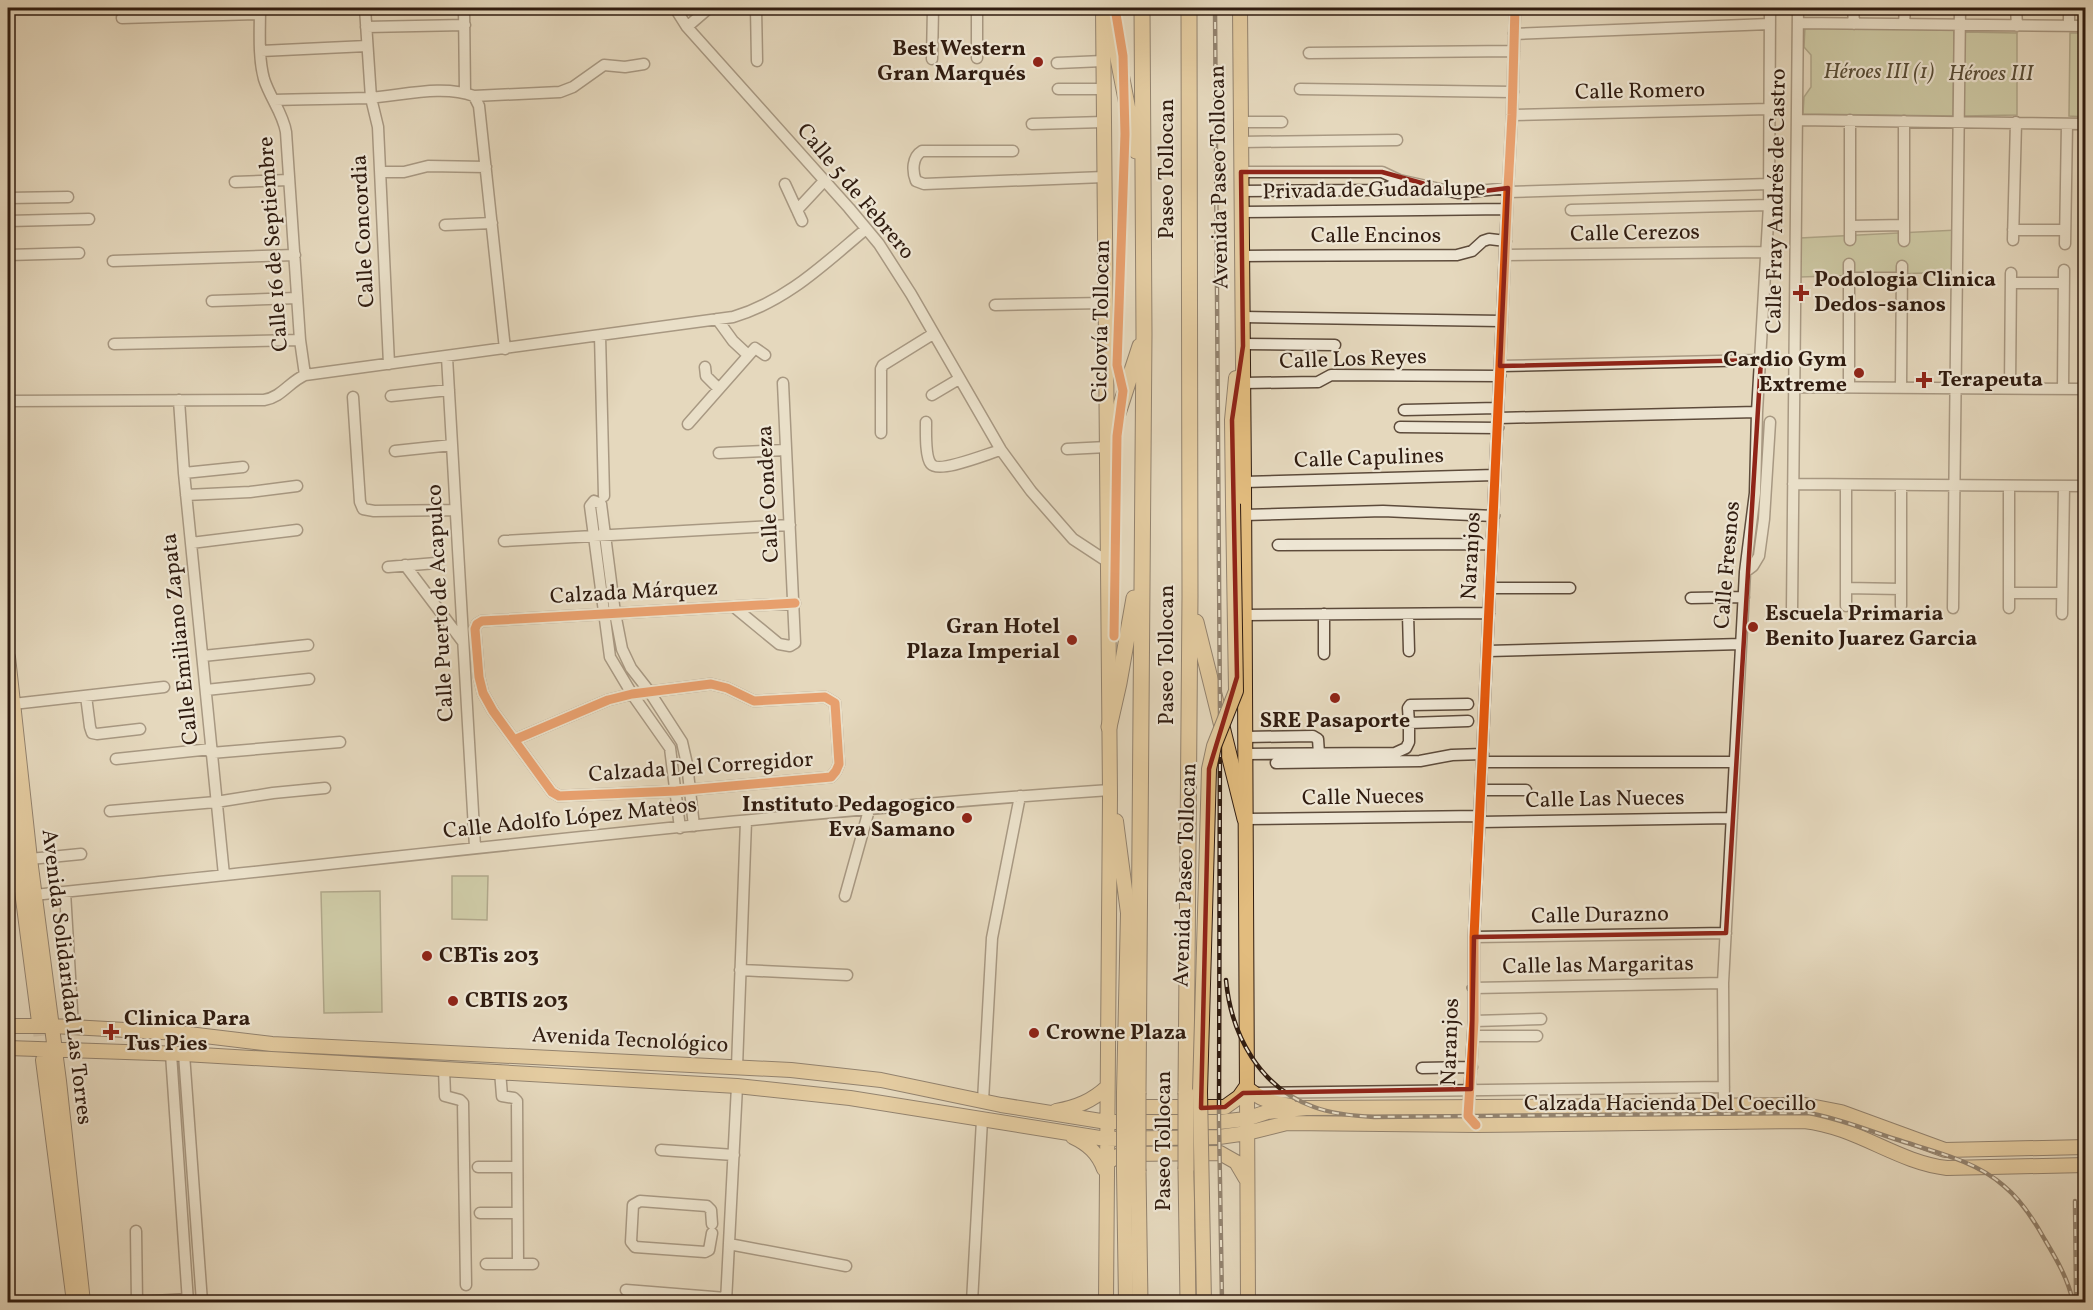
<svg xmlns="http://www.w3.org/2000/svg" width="2093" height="1310" font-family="Vollkorn,serif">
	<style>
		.green { fill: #b5bf91; stroke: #726e50; stroke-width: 1.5 }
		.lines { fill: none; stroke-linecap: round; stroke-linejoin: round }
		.major-tunnel { stroke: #c1b29a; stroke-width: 14; stroke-dasharray: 14 7; stroke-linecap: butt }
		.minor-casing { stroke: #5d4b3b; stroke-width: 13 }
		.major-casing { stroke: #301c10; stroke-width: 16 }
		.highway-casing { stroke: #301c10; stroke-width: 17 }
		.minor { stroke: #eee6d4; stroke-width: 10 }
		.major { stroke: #e2bc7e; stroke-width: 14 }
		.highway { stroke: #e2bc7e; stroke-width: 15 }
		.rail-casing { stroke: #301c10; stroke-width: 4.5 }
		.rail { stroke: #eee6d4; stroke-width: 2; stroke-dasharray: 7; stroke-linecap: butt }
		.major-bridge-casing { stroke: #301c10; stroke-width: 16; stroke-linecap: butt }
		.highway-bridge-casing { stroke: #301c10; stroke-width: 17; stroke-linecap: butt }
		.major-bridge { stroke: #e2bc7e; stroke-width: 14 }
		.highway-bridge { stroke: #e2bc7e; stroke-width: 15 }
		.cycleway-casing { stroke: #eee6d4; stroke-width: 13 }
		.cycleway { stroke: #e8590c; stroke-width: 9 }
		.marked { fill: none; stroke: #8f2418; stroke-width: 4.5; stroke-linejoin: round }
		.poi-dot { fill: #8f2418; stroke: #eee6d4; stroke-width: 2 }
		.labels { text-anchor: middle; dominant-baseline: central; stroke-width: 4.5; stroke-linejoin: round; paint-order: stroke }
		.poi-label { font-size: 22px; font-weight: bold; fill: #301c10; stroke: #eee6d4; text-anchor: start }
		.park-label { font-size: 22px; font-style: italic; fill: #584d37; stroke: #eee6d4 }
		.street-label { font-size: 22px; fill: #301c10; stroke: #eee6d4 }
	</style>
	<rect width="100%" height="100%" fill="#e5d8bd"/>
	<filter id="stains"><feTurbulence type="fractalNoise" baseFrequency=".00333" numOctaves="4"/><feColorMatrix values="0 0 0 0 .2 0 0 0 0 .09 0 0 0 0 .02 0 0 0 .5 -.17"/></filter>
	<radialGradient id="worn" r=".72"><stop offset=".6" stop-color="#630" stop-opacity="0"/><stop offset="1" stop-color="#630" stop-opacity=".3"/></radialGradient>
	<path class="green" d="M 1805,27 L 1954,30 L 1953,116 L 1803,114 L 1804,97 L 1811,87 L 1811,55 L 1804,47 Z
		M 1964,32 L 2017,33 L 2017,115 L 1963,116 Z
		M 2070,33 L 2085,33 L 2085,117 L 2069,116 Z
		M 1957,230 L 1957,272 L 1800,277 L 1800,238 Z
		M 452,876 L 488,876 L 487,920 L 452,919 Z
		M 380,891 L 382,1012 L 324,1013 L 321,892 Z"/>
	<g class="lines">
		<path class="major-tunnel" d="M 39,1022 L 43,1060"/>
		<g class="minor-casing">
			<path id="minor" d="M 260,8 C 260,30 258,57 264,79 C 270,98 283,113 286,132 L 300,340 L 305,375
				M 365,8 L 371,98 L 378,127 L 389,364
				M 464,8 L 465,93
				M 675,8 L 687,27 L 849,208 L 879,244 L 911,294 L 1001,450 L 1031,491 L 1073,539 L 1108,562
				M 756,8 L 757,61
				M 1853,8 L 1854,24
				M 2016,8 L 2017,26
				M 122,18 L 260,14
				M 1798,23 L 2086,26
				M 1904,24 L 1905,8
				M 2069,26 L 2069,8
				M 366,27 L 465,25
				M 687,27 L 709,8
				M 1514,34 L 1770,24
				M 261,51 L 367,46
				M 1309,53 L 1514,51
				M 977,58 L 977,8
				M 932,59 L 933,8
				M 1057,63 L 1103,61
				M 1058,89 L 1103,89
				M 1300,89 L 1513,92
				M 474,96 L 560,92 L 573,87 L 604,65 L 625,67 L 644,64
				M 274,100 C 305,99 336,99 367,98 C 401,96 442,84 474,96 L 479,106 L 505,349
				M 1512,115 L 1769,109
				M 1797,120 L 2086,124
				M 1850,120 L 1850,240
				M 1904,121 L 1904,241
				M 1241,122 L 1282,122
				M 1032,124 L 1104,122
				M 1241,142 L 1397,140
				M 1013,151 L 922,151 C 912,157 912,171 916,181 L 924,184 L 1104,177
				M 381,172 L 404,172 L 428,166 L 486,167
				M 1241,172 L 1382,172 L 1399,180 L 1458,193 L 1508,188
				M 235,182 L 289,180
				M 785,184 L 802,221
				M 1241,191 L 1373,190 L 1389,187 L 1399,180
				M 1508,192 L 1769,184
				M 8,198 L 68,197
				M 797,210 L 824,181
				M 1571,210 L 1769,205
				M 1242,212 L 1507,209
				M 8,221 L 89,219
				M 445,225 L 492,223
				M 1850,226 L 1904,225
				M 2013,230 L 2065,230
				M 2013,240 L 2016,122
				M 2065,244 L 2067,124
				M 8,255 L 79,253
				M 1505,255 L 1766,252
				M 1242,256 L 1457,255 L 1472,251 L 1483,241 L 1489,239 L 1506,241
				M 113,261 L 295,255
				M 1849,264 L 1849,387
				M 1849,278 L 1902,278
				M 2011,283 L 2064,283
				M 212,301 L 297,298
				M 995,305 L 1105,303
				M 1243,317 L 1502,321
				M 717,319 L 733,341 L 748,355
				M 600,335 L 604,496
				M 114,344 L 300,340
				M 1243,344 L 1335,345
				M 447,357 L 475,847
				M 1500,366 L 1761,360
				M 705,367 L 706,376 L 718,388
				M 1243,383 L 1318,382 L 1331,375 L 1500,376
				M 1901,386 L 1902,266
				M 1794,387 L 2086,389
				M 2010,388 L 2011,273
				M 2063,389 L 2064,270
				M 932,395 L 959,379
				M 391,396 L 449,390
				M 353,397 L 360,502 L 363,509 L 374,511 L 455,510
				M 179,400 L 184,473 L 224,875
				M 8,401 L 264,400 C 282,397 289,382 305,375 L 733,317 C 787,301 824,264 866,229
				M 1404,410 L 1498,408
				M 1498,418 L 1757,412
				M 926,422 C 926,431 925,457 931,464 C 939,474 989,453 1001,450
				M 688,424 L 755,348 L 765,355
				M 1400,427 L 1498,428
				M 881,433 L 881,369 L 883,365 L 933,334
				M 1067,449 L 1107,447
				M 395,451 L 452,445
				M 719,453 L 786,450
				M 184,473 L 243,467
				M 1244,482 L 1495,475
				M 1793,484 L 2086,486
				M 186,495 L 250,492 L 297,486
				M 1244,515 L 1383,511 L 1494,516
				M 504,541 L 790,525
				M 191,543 L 297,530
				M 1278,545 L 1491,544
				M 405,565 L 463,642
				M 388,567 L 436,563
				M 1745,572 L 1753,566 L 1759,556 L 1764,519 L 1770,422
				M 1490,588 L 1570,588
				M 1846,588 L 1901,589
				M 2009,593 L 2062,593
				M 1691,598 L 1744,597
				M 1846,606 L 1846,485
				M 1901,606 L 1901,486
				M 734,607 L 779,644 L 790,646 L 795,643 L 783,383
				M 1953,608 L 1960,8
				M 2009,608 L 2009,486
				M 1792,611 L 1798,8
				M 1324,614 L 1324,654
				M 1408,614 L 1409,651
				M 2062,614 L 2064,486
				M 1245,615 L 1489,613
				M 1488,651 L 1741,644
				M 203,656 L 308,645
				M 206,690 L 309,679
				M 86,696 L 90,727 L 92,733 L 97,734 L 140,729
				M 13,704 L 164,687
				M 1409,723 L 1408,708 L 1410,705 L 1468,704
				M 1245,737 L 1313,736 L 1318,739 L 1319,754
				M 514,740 L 608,700 L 632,694 L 711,684 L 727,688 L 754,701 L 825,697 L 835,703 L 839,764 L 836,771 L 831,777 L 676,791 L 559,796 L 552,792 L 493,711 L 483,693 L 479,677 L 475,629 L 477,624 L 482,621 L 795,603
				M 211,753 L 340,742
				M 1245,754 L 1395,753 L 1406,748 L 1409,742 L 1409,723 L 1468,721
				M 116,759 L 211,749
				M 1483,762 L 1734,762
				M 1276,763 L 1420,761 L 1452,755 L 1483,754
				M 1482,790 L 1526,790
				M 110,811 L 216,802 L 273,793 L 325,788
				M 1245,819 L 1480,816
				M 1480,822 L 1732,818
				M 680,828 L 670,748 L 632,694 L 610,657 L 590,506 L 594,501 L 601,504 L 615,613 L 622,649 L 631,668 L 649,691 L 682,742 L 687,764 L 694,826
				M 30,859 L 81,854
				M 65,892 L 73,1027
				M 34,895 C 393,859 751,814 1110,790
				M 845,896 L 869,810
				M 1474,937 L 1726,933
				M 740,970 L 847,975
				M 1473,988 L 1723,983
				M 1474,1021 L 1541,1019
				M 1473,1036 L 1537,1036
				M 171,1054 L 188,1302
				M 184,1054 L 202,1302
				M 737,1067 L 746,821
				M 1422,1068 L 1472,1067
				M 444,1069 L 445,1096 L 460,1100 L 463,1103 L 466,1285
				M 500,1071 L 502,1096 L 514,1098 L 517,1101 L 518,1264
				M 1253,1093 L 1724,1087
				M 983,1101 L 992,938 L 1020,796
				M 1736,1123 L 1724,1105 L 1723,983 L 1745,572 L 1755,493 L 1757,412 L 1769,205 L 1770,8
				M 1476,1125 L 1468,1116 L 1474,1021 L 1474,937 L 1508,188 L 1512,115 L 1515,8
				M 661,1150 L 734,1155
				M 478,1167 L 517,1167
				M 480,1213 L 517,1213
				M 136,1231 L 137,1302
				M 712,1233 L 709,1250 L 705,1252 L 635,1247 L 631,1242 L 633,1205 L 640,1201 L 707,1206 L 711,1210 L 712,1224
				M 729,1244 L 846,1266
				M 486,1264 L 533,1264
				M 626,1290 L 726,1298
				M 137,1302 L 188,1299
				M 726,1302 L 737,1086
				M 972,1302 L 982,1120"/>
		</g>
		<g class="major-casing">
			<path id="major" d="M 1240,8 L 1244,482 L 1248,1302
				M 1103,9 L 1110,795 L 1106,1302
				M 1233,504 L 1232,420 L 1236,378
				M 8,657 L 30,859 L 59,1081 L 83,1302
				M 8,745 L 19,868 L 39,1022
				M 1116,821 L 1128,913 L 1124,1093
				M 8,1026 L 53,1026 L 180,1033 L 272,1044 L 791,1070 L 881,1080 L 1001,1105 L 1107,1122 L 1219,1122 L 1246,1119 L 1267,1112 L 1306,1108 L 1805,1105 L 1841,1112 L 1945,1150 L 2086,1147
				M 8,1048 L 184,1054 L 737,1086 L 850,1098 L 1106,1139 L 1219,1137 L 1247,1133 L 1287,1123 L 1476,1125 L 1804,1121 C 1858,1127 1896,1162 1947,1168 L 2086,1165
				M 43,1060 L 74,1302
				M 1246,1087 C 1259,1099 1272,1103 1290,1106
				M 1127,1107 L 1225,1107 L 1239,1097 L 1246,1087
				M 1056,1111 C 1077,1107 1092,1101 1107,1087
				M 1073,1137 C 1088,1144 1098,1153 1104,1169
				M 1106,1163 L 1118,1156 L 1130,1154 L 1220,1153 L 1236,1162 L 1246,1179
				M 1124,1171 L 1126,1302"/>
		</g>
		<g class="highway-casing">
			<path id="highway" d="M 1106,8 L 1115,43 L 1136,151
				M 1107,447 L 1140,346
				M 1196,622 L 1245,819
				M 1109,727 L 1119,683 L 1134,598
				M 1138,1093 L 1144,334 L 1142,8
				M 1186,1093 L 1190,596 L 1189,8
				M 1186,1169 L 1188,1302
				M 1138,1171 L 1140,1302"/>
		</g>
		<use href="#minor" class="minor"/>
		<use href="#major" class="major"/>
		<use href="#highway" class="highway"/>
		<g class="rail-casing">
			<path id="rail" d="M 1215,8 L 1220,716 L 1219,1122 L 1222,1302
				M 1226,980 C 1231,1035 1260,1088 1314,1107 C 1333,1114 1353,1116 1374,1117 L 1808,1113 C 1838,1118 1867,1130 1895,1139 C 1931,1151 1975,1160 2004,1186 C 2022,1201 2034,1220 2045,1240 C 2057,1260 2068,1279 2073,1302
				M 2075,1201 L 2076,1297"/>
		</g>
		<use href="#rail" class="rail"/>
		<g class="major-bridge-casing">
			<path id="major-bridge" d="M 1124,1093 L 1124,1171
				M 1204,1302 L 1200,1092 L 1209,769 L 1214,746 L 1236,691 L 1233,504"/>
		</g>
		<g class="highway-bridge-casing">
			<path id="highway-bridge" d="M 1186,1169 L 1186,1093
				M 1138,1171 L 1138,1093"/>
		</g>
		<use href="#major-bridge" class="major-bridge"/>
		<use href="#highway-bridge" class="highway-bridge"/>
		<g class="cycleway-casing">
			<path id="cycleway" d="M 1114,636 L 1117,436 L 1123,391 L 1117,365 L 1125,134 L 1123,56 L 1115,8
				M 514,740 L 608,700 L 632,694 L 711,684 L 727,688 L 754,701 L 825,697 L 835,703 L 839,764 L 836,771 L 831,777 L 676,791 L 559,796 L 552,792 L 493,711 L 483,693 L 479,677 L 475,629 L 477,624 L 482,621 L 795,603
				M 1476,1125 L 1468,1116 L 1474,1021 L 1474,937 L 1508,188 L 1512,115 L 1515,8"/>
		</g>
		<use href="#cycleway" class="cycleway"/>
	</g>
	<path d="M0 0H2093V1310H0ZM 1241,172 L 1382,172 L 1461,194 L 1508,188 L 1500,366 L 1761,360 L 1726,933 L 1474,937 L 1471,1089 L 1243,1093 L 1225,1107 L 1201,1108 L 1209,769 L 1237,677 L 1232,420 L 1243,346 Z" fill="#e5d8bd" fill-opacity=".55" fill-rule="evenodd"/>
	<path class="marked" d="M 1241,172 L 1382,172 L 1461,194 L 1508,188 L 1500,366 L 1761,360 L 1726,933 L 1474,937 L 1471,1089 L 1243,1093 L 1225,1107 L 1201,1108 L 1209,769 L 1237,677 L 1232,420 L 1243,346 Z"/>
	<g class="poi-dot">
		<circle cx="1038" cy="62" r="6"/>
		<path d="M1798 284h6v6h6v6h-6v6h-6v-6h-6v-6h6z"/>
		<circle cx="1859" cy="373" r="6"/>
		<path d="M1921 371h6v6h6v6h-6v6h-6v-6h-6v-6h6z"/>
		<circle cx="1753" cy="627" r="6"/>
		<circle cx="1072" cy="640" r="6"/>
		<circle cx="1335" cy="698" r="6"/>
		<circle cx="967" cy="818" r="6"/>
		<circle cx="427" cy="956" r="6"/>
		<circle cx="453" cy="1001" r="6"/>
		<path d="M108 1023h6v6h6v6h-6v6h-6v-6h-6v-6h6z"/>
		<circle cx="1034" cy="1033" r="6"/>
	</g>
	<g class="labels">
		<g class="poi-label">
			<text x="1026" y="49" text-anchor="end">Best Western<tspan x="1026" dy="25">Gran Marqués</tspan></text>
			<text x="1814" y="280">Podologia Clinica<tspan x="1814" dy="25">Dedos-sanos</tspan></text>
			<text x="1847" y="360" text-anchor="end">Cardio Gym<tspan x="1847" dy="25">Extreme</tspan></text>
			<text x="1938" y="380">Terapeuta</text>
			<text x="1765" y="614">Escuela Primaria<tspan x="1765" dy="25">Benito Juarez Garcia</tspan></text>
			<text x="1060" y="627" text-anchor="end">Gran Hotel<tspan x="1060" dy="25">Plaza Imperial</tspan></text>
			<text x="1335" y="721" text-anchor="middle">SRE Pasaporte</text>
			<text x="955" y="805" text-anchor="end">Instituto Pedagogico<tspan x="955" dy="25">Eva Samano</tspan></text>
			<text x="439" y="956">CBTis 203</text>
			<text x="465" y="1001">CBTIS 203</text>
			<text x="124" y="1019">Clinica Para<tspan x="124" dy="25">Tus Pies</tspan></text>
			<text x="1046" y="1033">Crowne Plaza</text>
		</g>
		<g class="park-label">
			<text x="1879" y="72">Héroes III (1)</text>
			<text x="1991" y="74">Héroes III</text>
		</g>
		<g class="street-label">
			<text transform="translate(1640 92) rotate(-1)">Calle Romero</text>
			<text transform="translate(1167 169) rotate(-90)">Paseo Tollocan</text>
			<text transform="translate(1220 177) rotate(-91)">Avenida Paseo Tollocan</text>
			<text transform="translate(1374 191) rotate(-1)">Privada de Gudadalupe</text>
			<text transform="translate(855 192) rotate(50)">Calle 5 de Febrero</text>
			<text transform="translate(1777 201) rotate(-89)">Calle Fray Andrés de Castro</text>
			<text transform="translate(364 231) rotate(-93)">Calle Concordia</text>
			<text transform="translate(1635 234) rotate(-1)">Calle Cerezos</text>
			<text x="1376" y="236">Calle Encinos</text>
			<text transform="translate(274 244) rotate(-94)">Calle 16 de Septiembre</text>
			<text transform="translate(1102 321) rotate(-89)">Ciclovía Tollocan</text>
			<text transform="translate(1353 360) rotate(-2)">Calle Los Reyes</text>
			<text transform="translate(1369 459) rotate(-2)">Calle Capulines</text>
			<text transform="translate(769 494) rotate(-93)">Calle Condeza</text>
			<text transform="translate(1472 556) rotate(-87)">Naranjos</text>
			<text transform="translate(1728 565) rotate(-85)">Calle Fresnos</text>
			<text transform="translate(634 593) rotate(-3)">Calzada Márquez</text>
			<text transform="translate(441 603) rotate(-93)">Calle Puerto de Acapulco</text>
			<text transform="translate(181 639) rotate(-96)">Calle Emiliano Zapata</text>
			<text transform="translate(1167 655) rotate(-90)">Paseo Tollocan</text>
			<text transform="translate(701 768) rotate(-4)">Calzada Del Corregidor</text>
			<text transform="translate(1363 798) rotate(-1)">Calle Nueces</text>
			<text transform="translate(1605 800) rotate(-1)">Calle Las Nueces</text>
			<text transform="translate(570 819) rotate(-6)">Calle Adolfo López Mateos</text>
			<text transform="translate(1186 875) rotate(-88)">Avenida Paseo Tollocan</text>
			<text transform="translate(1600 916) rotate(-1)">Calle Durazno</text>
			<text transform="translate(1598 966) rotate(-1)">Calle las Margaritas</text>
			<text transform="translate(66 977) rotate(83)">Avenida Solidaridad Las Torres</text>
			<text transform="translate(630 1041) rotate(3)">Avenida Tecnológico</text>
			<text transform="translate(1451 1042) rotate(-88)">Naranjos</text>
			<text x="1670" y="1104">Calzada Hacienda Del Coecillo</text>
			<text transform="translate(1164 1141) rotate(-90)">Paseo Tollocan</text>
		</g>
	</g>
	<rect width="2093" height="1310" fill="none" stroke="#e5d8bd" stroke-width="30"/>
	<rect x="9" y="9" width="2075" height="1292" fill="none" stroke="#301c10" stroke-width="3"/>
	<rect x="15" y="15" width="2063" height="1280" fill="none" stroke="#301c10" stroke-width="1.5"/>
	<rect width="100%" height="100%" filter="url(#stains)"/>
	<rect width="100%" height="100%" fill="url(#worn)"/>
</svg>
